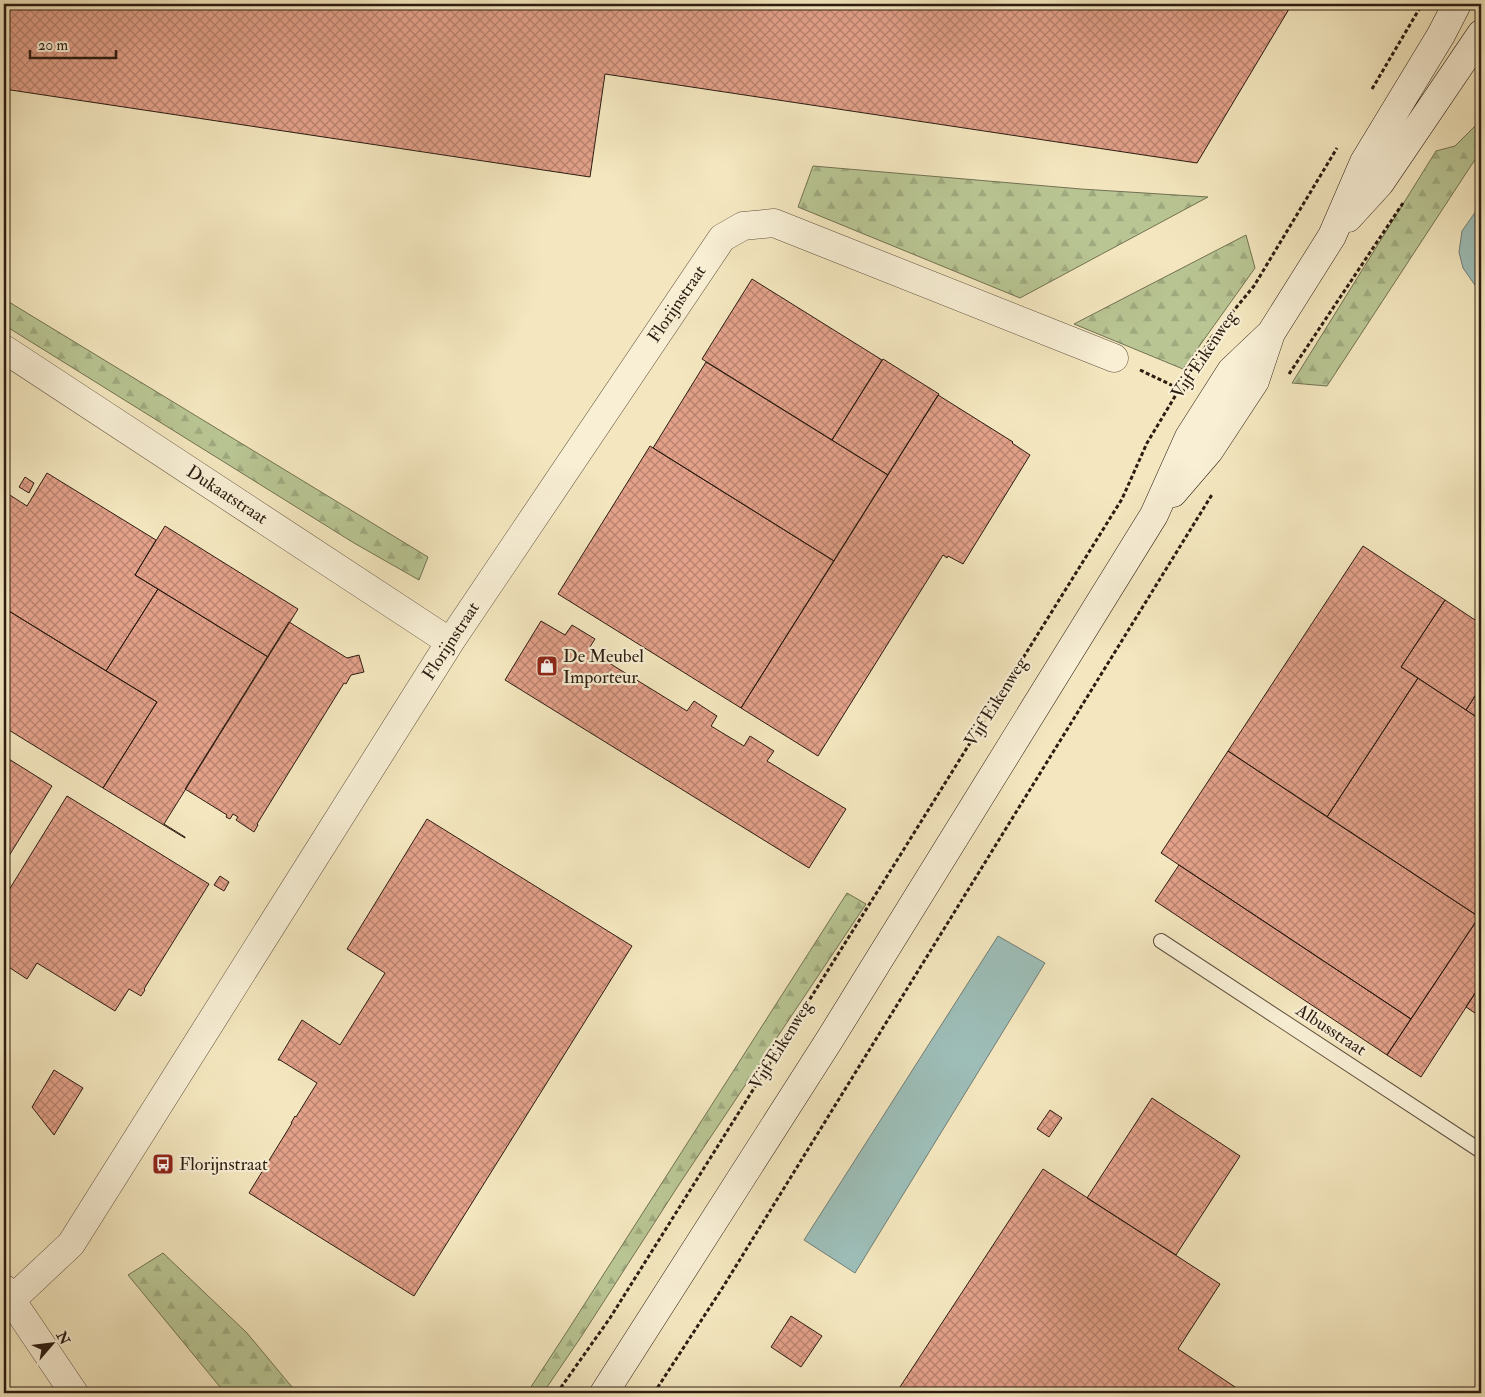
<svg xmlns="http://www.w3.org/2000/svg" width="1485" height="1397" font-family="'IM FELL Double Pica',serif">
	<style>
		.forest { fill: url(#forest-firs); stroke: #727152 }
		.water { fill: #9dbeb8; stroke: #707d75 }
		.building { fill: url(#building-cross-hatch); stroke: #2c1c11 }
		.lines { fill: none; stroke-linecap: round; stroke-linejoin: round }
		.service-casing { stroke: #5e4f3c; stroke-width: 16 }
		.minor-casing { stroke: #5e4f3c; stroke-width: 29 }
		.secondary-casing { stroke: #2c1c11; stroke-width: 29 }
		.path { stroke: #2c1c11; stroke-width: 3; stroke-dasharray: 4 2.5; stroke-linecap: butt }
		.service { stroke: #f8efd5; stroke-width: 14 }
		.minor { stroke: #f8efd5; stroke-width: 28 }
		.secondary { stroke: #f8efd5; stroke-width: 28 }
		.labels { text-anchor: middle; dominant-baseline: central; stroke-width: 4.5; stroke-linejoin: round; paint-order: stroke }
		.street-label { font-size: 18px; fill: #2c1c11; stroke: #f8efd5 }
		.poi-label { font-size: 18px; fill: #2c1c11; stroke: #f8efd5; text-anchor: start }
	</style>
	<defs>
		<pattern id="forest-firs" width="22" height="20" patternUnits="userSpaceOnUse" patternTransform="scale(1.25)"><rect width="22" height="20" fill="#b9c694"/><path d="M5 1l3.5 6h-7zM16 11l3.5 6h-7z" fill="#9faa7f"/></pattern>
		<pattern id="building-cross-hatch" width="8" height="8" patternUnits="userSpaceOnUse" patternTransform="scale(1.25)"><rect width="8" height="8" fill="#e3a18a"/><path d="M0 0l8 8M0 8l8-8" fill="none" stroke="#b8826f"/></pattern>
	</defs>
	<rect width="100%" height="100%" fill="#f4e7bf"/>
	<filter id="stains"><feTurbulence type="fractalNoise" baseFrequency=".004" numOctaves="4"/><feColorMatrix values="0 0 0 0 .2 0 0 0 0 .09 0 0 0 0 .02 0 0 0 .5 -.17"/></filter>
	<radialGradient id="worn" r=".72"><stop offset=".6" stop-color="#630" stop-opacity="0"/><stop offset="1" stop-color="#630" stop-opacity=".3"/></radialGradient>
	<path class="forest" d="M 1481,120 L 1481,152 L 1476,158 L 1327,386 L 1292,383 L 1436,151 L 1455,146 Z
		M 813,166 L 1081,189 L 1208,197 L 1020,298 L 798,207 Z
		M 1246,235 L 1255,268 L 1183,369 L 1074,324 Z
		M 4,299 L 428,557 L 419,580 L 354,543 L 4,325 Z
		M 847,893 L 866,904 L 680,1183 L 581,1337 L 543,1393 L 527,1393 L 568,1330 Z
		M 163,1253 L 247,1333 L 297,1393 L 225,1393 L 128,1275 Z"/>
	<path class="water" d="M 1481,204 L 1481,290 L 1477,288 L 1463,268 L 1459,252 L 1462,231 Z
		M 998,936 L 1045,963 L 855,1273 L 804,1240 Z"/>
	<path class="building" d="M 4,4 L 1292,4 L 1197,163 L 605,74 L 590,177 L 4,89 Z
		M 752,279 L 882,360 L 832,440 L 702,359 Z
		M 883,359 L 939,394 L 888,475 L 832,440 Z
		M 706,362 L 888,475 L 834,561 L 653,448 Z
		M 938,395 L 1013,442 L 1012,443 L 1030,455 L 963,564 L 948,556 L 947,558 L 943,555 L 818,756 L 741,708 Z
		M 650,446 L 834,561 L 741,708 L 558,594 Z
		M 47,473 L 156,540 L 135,575 L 158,589 L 106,671 L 4,608 L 4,494 L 5,492 L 27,506 Z
		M 25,477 L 34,483 L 29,493 L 19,487 Z
		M 165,526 L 298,609 L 268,657 L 135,575 Z
		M 1363,546 L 1445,600 L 1401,667 L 1418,678 L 1327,817 L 1228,751 Z
		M 158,589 L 268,657 L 164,824 L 185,837 L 185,838 L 103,788 L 157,702 L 106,671 Z
		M 1445,600 L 1481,624 L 1481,687 L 1466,710 L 1401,667 Z
		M 4,608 L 157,702 L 103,788 L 4,727 Z
		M 541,621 L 565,635 L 572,625 L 595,639 L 588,650 L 687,711 L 694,701 L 717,716 L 711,726 L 744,746 L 750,736 L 774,751 L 767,761 L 846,809 L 809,868 L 505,680 Z
		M 289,622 L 347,658 L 359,655 L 364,672 L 351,675 L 346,684 L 344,683 L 257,824 L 258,825 L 254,832 L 236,820 L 238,817 L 233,814 L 230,819 L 226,817 L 227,815 L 185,789 Z
		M 1418,678 L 1481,720 L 1481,918 L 1327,817 Z
		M 1481,687 L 1481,720 L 1466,710 Z
		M 1228,751 L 1479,917 L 1411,1019 L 1161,853 Z
		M 4,756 L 52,786 L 4,864 Z
		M 67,796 L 209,884 L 144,989 L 145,990 L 141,996 L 129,989 L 115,1011 L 37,963 L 27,979 L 4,964 L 4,898 Z
		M 427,819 L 632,946 L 414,1296 L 249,1193 L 292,1123 L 291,1123 L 295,1116 L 296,1117 L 317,1083 L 280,1060 L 278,1060 L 302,1020 L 340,1045 L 385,973 L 347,949 Z
		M 1179,865 L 1411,1019 L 1387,1055 L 1155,901 Z
		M 220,876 L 229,882 L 224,891 L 214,885 Z
		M 1479,917 L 1481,918 L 1481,984 L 1421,1077 L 1387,1055 Z
		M 1481,984 L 1481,1017 L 1466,1007 Z
		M 54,1070 L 83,1088 L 54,1135 L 32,1107 Z
		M 1152,1098 L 1240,1156 L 1176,1255 L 1087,1198 Z
		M 1050,1110 L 1062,1118 L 1049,1137 L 1037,1129 Z
		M 1043,1169 L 1220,1284 L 1178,1349 L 1244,1393 L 896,1393 Z
		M 791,1316 L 822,1336 L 801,1367 L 771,1347 Z"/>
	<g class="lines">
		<g class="service-casing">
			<path id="service" d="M 1161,941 L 1481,1151"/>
		</g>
		<g class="minor-casing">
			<path id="minor" d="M 4,349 L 450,642
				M 4,1289 L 74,1393
				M 4,1307 L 71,1244 L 450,642 L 722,238 L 743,226 L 774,223 L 1114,358"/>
		</g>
		<g class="secondary-casing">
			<path id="secondary" d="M 1348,218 L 1380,183 L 1481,34
				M 1173,493 L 1209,451 L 1255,381 L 1271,333 L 1332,236 L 1364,162 L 1441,35 L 1457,4
				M 604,1393 L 830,1039 L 1154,515 L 1189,437 L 1231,371 L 1271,333"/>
		</g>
		<path class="path" d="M 1372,89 L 1421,6
			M 1140,370 L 1186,392
			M 1289,374 L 1403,203
			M 557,1393 L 610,1318 L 904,849 L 1122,499 L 1147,443 L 1180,388 L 1211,338 L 1254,286 L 1337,148
			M 654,1393 L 723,1287 L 1213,493"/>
		<use href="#service" class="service"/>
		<use href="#minor" class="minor"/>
		<use href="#secondary" class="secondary"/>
	</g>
	<defs>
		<g id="shop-square" transform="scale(1.125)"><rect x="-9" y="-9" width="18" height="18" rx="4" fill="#8f2418" stroke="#f8efd5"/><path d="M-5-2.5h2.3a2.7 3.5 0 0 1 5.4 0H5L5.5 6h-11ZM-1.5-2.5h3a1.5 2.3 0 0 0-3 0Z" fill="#fff"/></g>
		<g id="bus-square" transform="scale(1.125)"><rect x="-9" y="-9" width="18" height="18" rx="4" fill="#8f2418" stroke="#f8efd5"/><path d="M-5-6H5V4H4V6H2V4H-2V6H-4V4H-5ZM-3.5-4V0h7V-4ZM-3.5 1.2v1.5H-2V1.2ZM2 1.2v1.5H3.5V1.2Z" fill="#fff"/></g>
	</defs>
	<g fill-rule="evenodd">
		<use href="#shop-square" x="547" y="666"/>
		<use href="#bus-square" x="163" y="1164"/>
	</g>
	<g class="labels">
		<g class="street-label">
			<text transform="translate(677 304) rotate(-56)">Florijnstraat</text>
			<text transform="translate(1204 355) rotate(-56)">Vijf Eikenweg</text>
			<text transform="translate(227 495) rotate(33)">Dukaatstraat</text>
			<text transform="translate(451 641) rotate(-57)">Florijnstraat</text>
			<text transform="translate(996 702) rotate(-58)">Vijf Eikenweg</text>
			<text transform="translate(1331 1030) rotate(33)">Albusstraat</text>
			<text transform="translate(781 1045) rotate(-58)">Vijf Eikenweg</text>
		</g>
		<g class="poi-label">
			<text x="563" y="656">De Meubel<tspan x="563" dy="21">Importeur</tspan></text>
			<text x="179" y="1164">Florijnstraat</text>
		</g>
	</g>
	<rect width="1485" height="1397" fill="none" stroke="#f4e7bf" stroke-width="20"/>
	<rect x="5" y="5" width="1475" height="1387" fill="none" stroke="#2c1c11" stroke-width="2.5"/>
	<rect x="10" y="10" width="1465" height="1377" fill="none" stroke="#2c1c11"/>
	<g transform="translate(52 1344) rotate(62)" stroke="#f8efd5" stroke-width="4" paint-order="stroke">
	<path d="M0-4L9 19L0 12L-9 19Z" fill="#2c1c11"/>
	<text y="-8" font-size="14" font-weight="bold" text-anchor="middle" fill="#2c1c11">N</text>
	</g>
	<path d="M30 50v8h86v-8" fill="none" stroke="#2c1c11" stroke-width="2.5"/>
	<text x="38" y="50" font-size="15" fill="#2c1c11" stroke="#f8efd5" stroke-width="4" paint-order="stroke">20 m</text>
	<rect width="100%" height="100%" filter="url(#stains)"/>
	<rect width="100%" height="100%" fill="url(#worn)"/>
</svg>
